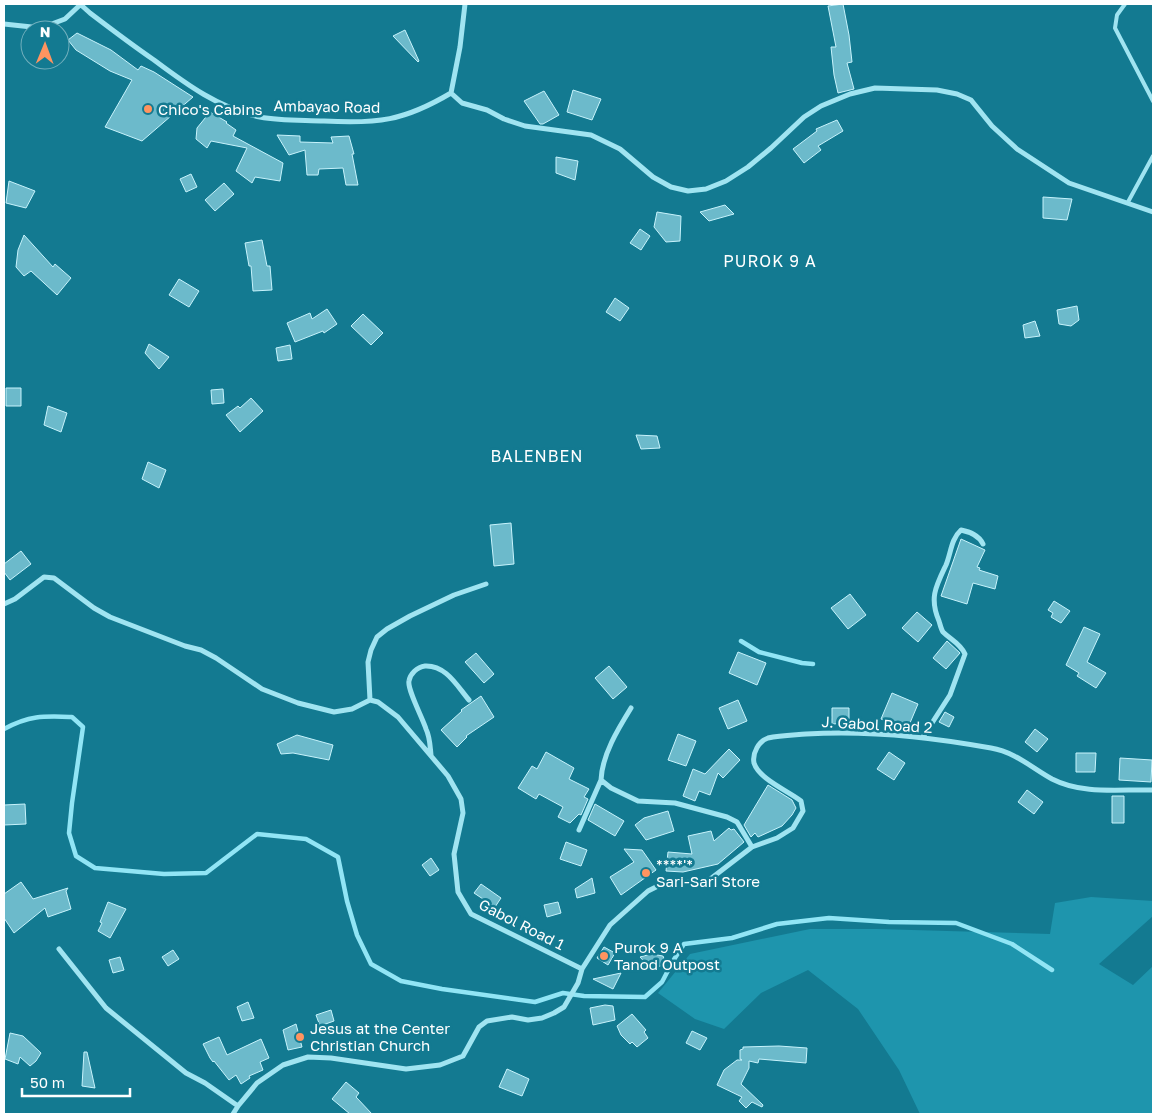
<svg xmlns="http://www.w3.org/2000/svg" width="1157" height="1118" font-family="'Golos Text',sans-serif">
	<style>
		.green { fill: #1e95ad }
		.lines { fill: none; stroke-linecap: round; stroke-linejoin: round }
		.stream { stroke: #91e5f5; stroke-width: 4.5 }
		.building { fill: #6cbacb; stroke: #c7f3fc }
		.lane { stroke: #a0e4f1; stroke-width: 4 }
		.street { stroke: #a0e4f1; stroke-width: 5 }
		.poi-dot { fill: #ff9460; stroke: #137a91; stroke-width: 2 }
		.labels { text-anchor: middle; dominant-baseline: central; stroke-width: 5; stroke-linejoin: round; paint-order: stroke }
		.street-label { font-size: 15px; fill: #fff; stroke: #137a91 }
		.poi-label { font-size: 15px; fill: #fff; stroke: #137a91; text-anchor: start }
		.neighbourhood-label { font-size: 16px; letter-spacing: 1px; fill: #fff; stroke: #137a91 }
	</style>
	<rect width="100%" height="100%" fill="#137a91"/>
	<path class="green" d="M 1091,897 L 1153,901 L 1153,916 L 1099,964 L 1133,985 L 1153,966 L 1153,1114 L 920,1114 L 899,1070 L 858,1009 L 808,970 L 761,993 L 724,1029 L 695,1019 L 658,993 L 690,954 L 810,929 L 877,929 L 1050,934 L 1055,903 Z"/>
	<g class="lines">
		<path class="stream" d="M 741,641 L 759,652 L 802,663 L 813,664
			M 4,729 C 30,715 44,716 72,717 L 83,727 L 72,803 L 69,833 L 76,856 L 95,868 L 164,874 L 206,873 L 257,834 L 306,839 L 338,857 L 347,901 L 357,935 L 371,964 L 401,981 L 442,989 L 535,1002 L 563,993 L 584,996 L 645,997 L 662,982 L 673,961 L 684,944 L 732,938 L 777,924 L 829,918 L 889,922 L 956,923 L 1012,944 L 1052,970"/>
	</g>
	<path class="building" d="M 843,4 L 849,35 L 852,62 L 847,63 L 854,89 L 838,93 L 834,75 L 831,47 L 836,47 L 828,6 Z
		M 405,30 L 419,61 L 418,62 L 393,36 Z
		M 77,33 L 111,50 L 138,70 L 141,66 L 154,72 L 193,97 L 142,141 L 105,127 L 132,80 L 110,71 L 76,50 L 68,40 Z
		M 573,90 L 601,99 L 592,120 L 567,112 Z
		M 544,91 L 559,115 L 543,124 L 540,124 L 524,101 Z
		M 210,112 L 227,122 L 226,123 L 236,130 L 233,136 L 283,163 L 280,181 L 255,177 L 252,183 L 236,171 L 247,148 L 211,141 L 207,148 L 196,139 L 197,128 Z
		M 837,120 L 843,131 L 818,146 L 821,150 L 804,163 L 793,149 L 817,131 L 816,129 Z
		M 277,135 L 300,136 L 300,142 L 333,143 L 331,137 L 349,136 L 354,154 L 352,154 L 358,185 L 346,185 L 343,168 L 319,169 L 318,175 L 307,175 L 305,150 L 289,155 Z
		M 556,157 L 578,161 L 575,180 L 556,173 Z
		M 191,174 L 197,187 L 186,192 L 180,179 Z
		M 9,181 L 35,191 L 26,208 L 6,203 Z
		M 224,183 L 234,194 L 215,211 L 205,200 Z
		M 1043,197 L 1072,199 L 1067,220 L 1043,218 Z
		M 725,205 L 734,214 L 709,221 L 700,212 Z
		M 657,212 L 681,216 L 680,241 L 666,242 L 654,227 Z
		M 640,229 L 650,236 L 641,250 L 630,243 Z
		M 24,235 L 53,267 L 55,264 L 71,278 L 57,295 L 31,271 L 24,276 L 16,267 L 18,250 Z
		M 262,240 L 267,266 L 270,266 L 272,290 L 253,291 L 251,266 L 249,266 L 245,243 Z
		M 179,279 L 199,291 L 189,307 L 169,295 Z
		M 615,298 L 629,308 L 620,321 L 606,312 Z
		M 1077,306 L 1079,320 L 1071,326 L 1059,324 L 1057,310 Z
		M 327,309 L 337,324 L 324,333 L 323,331 L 295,342 L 287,323 L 310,313 L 312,319 Z
		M 363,314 L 383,333 L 371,345 L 351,326 Z
		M 1035,321 L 1040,336 L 1025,338 L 1023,325 Z
		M 149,344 L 169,357 L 159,369 L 145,353 Z
		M 290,345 L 292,359 L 278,361 L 276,348 Z
		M 6,388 L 21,388 L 21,406 L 6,406 Z
		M 223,389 L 224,403 L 212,404 L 211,390 Z
		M 251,398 L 263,411 L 240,432 L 226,415 L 238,406 L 240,408 Z
		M 48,406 L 67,413 L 61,432 L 44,425 Z
		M 636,435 L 657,436 L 660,448 L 641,449 Z
		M 148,462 L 166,470 L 159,488 L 142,479 Z
		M 511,523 L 514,564 L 494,566 L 490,525 Z
		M 961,539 L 985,550 L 977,567 L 980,568 L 979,570 L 998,576 L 995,589 L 973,583 L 967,604 L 941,596 Z
		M 21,551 L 31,564 L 10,580 L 4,572 L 4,564 Z
		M 850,594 L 866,615 L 848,629 L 831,608 Z
		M 1054,601 L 1070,611 L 1061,623 L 1051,617 L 1053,613 L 1048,610 Z
		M 917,612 L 932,625 L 918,642 L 902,628 Z
		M 1084,627 L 1100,634 L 1087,662 L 1106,673 L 1096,688 L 1077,676 L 1079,673 L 1066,665 Z
		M 947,641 L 960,653 L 946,669 L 933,658 Z
		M 738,652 L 766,663 L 757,685 L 729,673 Z
		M 476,653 L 494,674 L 484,683 L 465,662 Z
		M 609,666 L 627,687 L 613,699 L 595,678 Z
		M 892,693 L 918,704 L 907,730 L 881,719 Z
		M 481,696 L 494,717 L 466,736 L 467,737 L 457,747 L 441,730 L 462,711 L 461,710 Z
		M 738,700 L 747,721 L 728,729 L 719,708 Z
		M 832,708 L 849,708 L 849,723 L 832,724 Z
		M 945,712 L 954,717 L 949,727 L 939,722 Z
		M 1035,729 L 1048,739 L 1037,752 L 1025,742 Z
		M 678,734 L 696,741 L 686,766 L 668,760 Z
		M 297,735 L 333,745 L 329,760 L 293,753 L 281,754 L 277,744 Z
		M 729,749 L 740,760 L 723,778 L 718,773 L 710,795 L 699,791 L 695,801 L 683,796 L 693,769 L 705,774 Z
		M 546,752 L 574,768 L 569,779 L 589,789 L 584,797 L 588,799 L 581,815 L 579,814 L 570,823 L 558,817 L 563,807 L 539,794 L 536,799 L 518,788 L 532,766 L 537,769 Z
		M 889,752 L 905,763 L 894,780 L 877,769 Z
		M 1076,753 L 1096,753 L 1095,772 L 1076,772 Z
		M 1120,758 L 1152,760 L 1151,782 L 1119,780 Z
		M 768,785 L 792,800 L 796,808 L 792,815 L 782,826 L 758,837 L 755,833 L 751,837 L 744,825 Z
		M 1027,790 L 1043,802 L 1034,814 L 1018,802 Z
		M 1112,796 L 1124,796 L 1124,823 L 1112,823 Z
		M 25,804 L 26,824 L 4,825 L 4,805 Z
		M 595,804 L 624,821 L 615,836 L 588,820 Z
		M 668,811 L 674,831 L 646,840 L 635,825 L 644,818 Z
		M 729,828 L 731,830 L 734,829 L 744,842 L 718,864 L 683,872 L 666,871 L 668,852 L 692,854 L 688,836 L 711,831 L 714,841 Z
		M 566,842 L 587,850 L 581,866 L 560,859 Z
		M 624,849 L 642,850 L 656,870 L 621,895 L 610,877 L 634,862 Z
		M 431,858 L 439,870 L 430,876 L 422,865 Z
		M 592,878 L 595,893 L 577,898 L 575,889 Z
		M 21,882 L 33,899 L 68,888 L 66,891 L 71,909 L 48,917 L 45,908 L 14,933 L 4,918 L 4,894 Z
		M 481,884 L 501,898 L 495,907 L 474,893 Z
		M 108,902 L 126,909 L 110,938 L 98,931 L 102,923 L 100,922 Z
		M 558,902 L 561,913 L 547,917 L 544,905 Z
		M 604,947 L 615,953 L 608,965 L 597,958 Z
		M 173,950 L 179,959 L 168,966 L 162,957 Z
		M 651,954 L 663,956 L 666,964 L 651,969 L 640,957 Z
		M 120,957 L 124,970 L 113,973 L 109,960 Z
		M 621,973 L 613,989 L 593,979 Z
		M 248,1002 L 254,1018 L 242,1021 L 237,1007 Z
		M 605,1005 L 613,1006 L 615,1020 L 593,1025 L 590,1008 Z
		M 331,1010 L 334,1021 L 320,1026 L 316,1015 Z
		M 632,1014 L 646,1030 L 644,1032 L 648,1038 L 637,1047 L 632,1042 L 630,1044 L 621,1035 L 617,1026 Z
		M 296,1024 L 302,1047 L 288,1050 L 283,1030 Z
		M 692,1031 L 707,1038 L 700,1050 L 686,1043 Z
		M 10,1033 L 23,1036 L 41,1053 L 36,1061 L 30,1066 L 20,1057 L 18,1064 L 5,1059 Z
		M 219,1037 L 227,1055 L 261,1039 L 269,1058 L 260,1062 L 263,1070 L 249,1076 L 250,1078 L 241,1084 L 236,1075 L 229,1080 L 214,1061 L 213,1062 L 210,1058 L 203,1044 Z
		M 779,1046 L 807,1048 L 806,1063 L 759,1059 L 758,1063 L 749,1061 L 749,1068 L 741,1084 L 763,1105 L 762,1107 L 752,1102 L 746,1108 L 739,1101 L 742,1097 L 717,1085 L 724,1070 L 737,1060 L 742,1060 L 740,1059 L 740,1050 L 743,1049 L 743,1047 Z
		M 84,1052 L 87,1052 L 95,1088 L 82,1086 Z
		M 507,1069 L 529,1079 L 522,1096 L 499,1087 Z
		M 346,1082 L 359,1093 L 356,1097 L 372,1114 L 350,1114 L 332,1099 Z"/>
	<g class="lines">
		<path class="lane" d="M 1125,4 L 1117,15 L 1115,28 L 1153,101
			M 1128,202 L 1153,156"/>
		<path class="street" d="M 80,4 L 90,13 C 111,29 132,45 154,60 C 186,84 220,109 260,117 C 280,121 303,120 324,121 C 377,124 404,121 451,93
			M 4,24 L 41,28 L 65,19 L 81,4
			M 451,93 L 462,103 L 487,110 L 504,119 L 525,126 L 591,135 L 620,149 L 653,177 L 671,187 L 688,191 L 706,189 L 726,181 L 748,167 L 771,148 L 804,117 L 821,106 L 850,94 L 875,88 L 937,90 L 957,94 L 971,100 L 992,126 L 1017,149 L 1069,183 L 1153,212
			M 451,93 L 460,47 L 465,4
			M 486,584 L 454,595 L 410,616 L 387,629 L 377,637 L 371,650 L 368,662 L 370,700 L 378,702 L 398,717 L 448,776 L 461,799 L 463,813 L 454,854 L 458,892 L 471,914 L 582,969
			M 4,604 L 15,599 L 44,577 L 54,578 L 94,608 L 110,617 L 185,646 L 201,650 L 216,658 L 262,689 L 298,703 L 334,712 L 352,709 L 370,700
			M 631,708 C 618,729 602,755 601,780 L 611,788 L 638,801 L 675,803 L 727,817 L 737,822 L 752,847
			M 923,737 L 950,695 L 965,654 C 960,643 951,640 943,632 C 941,629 940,624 939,621 C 929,598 936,586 946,565 C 951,553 951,539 961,530 C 970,532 979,535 983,544
			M 431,755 C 430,746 430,737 426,729 C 423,719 407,689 409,681 C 410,674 417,667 425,666 C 446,665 457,686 469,700
			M 579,830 L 601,780
			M 59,949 L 106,1008 L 186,1073 L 205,1083 L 238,1106
			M 233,1114 L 238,1106 L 257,1083 L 283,1065 L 308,1057 L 331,1058 L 406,1069 L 440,1065 L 463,1056 L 479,1027 L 487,1021 L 512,1017 L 528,1020 L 542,1018 L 554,1013 L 564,1007 L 578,983 L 582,969 L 610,925 L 648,891 L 668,881 L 682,883 L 709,880 L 752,847 L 777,838 L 793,828 L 803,811 L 801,801 C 788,791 759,779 754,763 C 752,753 759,741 768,738 C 780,735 794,735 806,734 C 868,730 931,737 991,748 C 1015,752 1032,768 1052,779 C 1083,795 1120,789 1153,790"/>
	</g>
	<g class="poi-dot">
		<circle cx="148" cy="109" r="5"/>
		<circle cx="646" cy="873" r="5"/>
		<circle cx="604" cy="956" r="5"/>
		<circle cx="300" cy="1037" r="5"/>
	</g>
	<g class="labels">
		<g class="street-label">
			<text transform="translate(327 106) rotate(1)">Ambayao Road</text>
			<text transform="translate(877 724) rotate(3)">J. Gabol Road 2</text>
			<text transform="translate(522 924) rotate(27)">Gabol Road 1</text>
		</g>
		<g class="poi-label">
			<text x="158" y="109">Chico's Cabins</text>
			<text x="656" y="864">****'*<tspan x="656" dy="17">Sari-Sari Store</tspan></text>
			<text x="614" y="947">Purok 9 A<tspan x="614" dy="17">Tanod Outpost</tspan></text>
			<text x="310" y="1028">Jesus at the Center<tspan x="310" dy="17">Christian Church</tspan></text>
		</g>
		<g class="neighbourhood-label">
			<text x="770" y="261">PUROK 9 A</text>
			<text x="537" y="456">BALENBEN</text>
		</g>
	</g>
	<rect width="1157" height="1118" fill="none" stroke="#ffffff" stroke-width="10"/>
	<g transform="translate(45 45) rotate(1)"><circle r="24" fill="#137a91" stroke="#71afbd"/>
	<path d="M0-4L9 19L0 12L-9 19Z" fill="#ff9460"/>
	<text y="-8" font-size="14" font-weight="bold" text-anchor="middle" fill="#ffffff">N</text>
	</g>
	<path d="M22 1088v8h108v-8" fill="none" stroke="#ffffff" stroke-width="2.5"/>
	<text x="30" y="1088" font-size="15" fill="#ffffff" stroke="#137a91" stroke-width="4" paint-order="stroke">50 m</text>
</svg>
